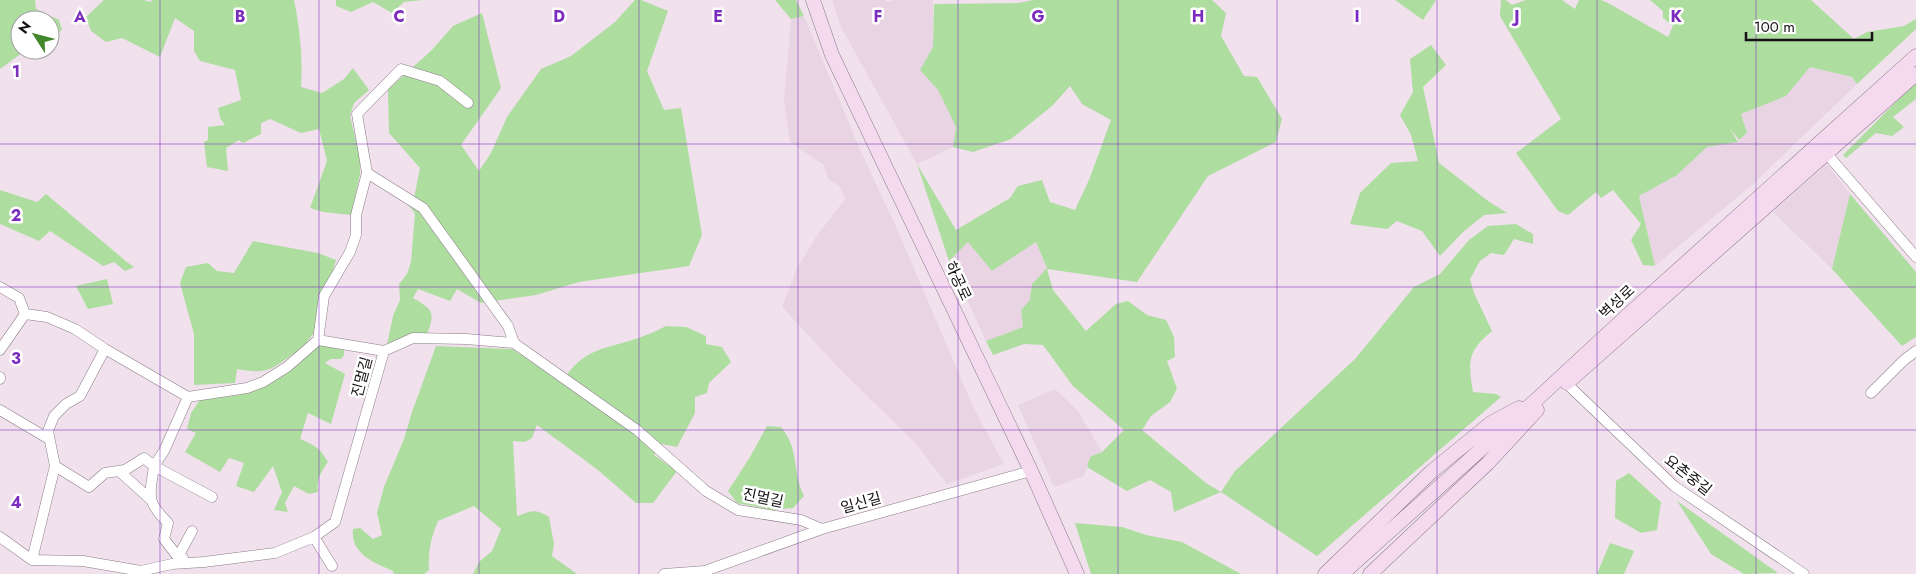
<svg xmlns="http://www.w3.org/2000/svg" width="1916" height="574" font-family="Jost,'Noto Sans KR',sans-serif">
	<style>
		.built { fill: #e9d4e4 }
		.green { fill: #aedda0 }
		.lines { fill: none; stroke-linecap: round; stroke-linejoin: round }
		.street-casing { stroke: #8a7c87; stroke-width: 11 }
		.secondary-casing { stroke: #8a7c87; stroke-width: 15 }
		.street { stroke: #fff; stroke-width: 10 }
		.secondary { stroke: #f4d9ef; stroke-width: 14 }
		.grid { fill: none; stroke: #7b2cbf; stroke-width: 1; stroke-opacity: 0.55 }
		.labels { text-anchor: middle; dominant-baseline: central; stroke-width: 5; stroke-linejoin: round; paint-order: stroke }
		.street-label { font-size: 15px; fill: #161115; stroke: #fff }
		.grid-label { font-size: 16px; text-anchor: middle; font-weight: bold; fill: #7b2cbf; stroke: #fff; stroke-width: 5; stroke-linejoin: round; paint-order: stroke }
	</style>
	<rect width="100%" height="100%" fill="#f0e1ed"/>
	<path class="built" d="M 832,0 L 886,0 L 887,2 L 895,0 L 933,0 L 933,47 L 920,70 L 938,90 L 956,127 L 953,147 L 917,164 L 841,27 Z
		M 804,16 L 861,152 L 898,231 L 974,409 L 1004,464 L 947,484 L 916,444 L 836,365 L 782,307 L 797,268 L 816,237 L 845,199 L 840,187 L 828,179 L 824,165 L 790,142 L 784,101 L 791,19 Z
		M 1810,67 L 1852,77 L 1857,84 L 1753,184 L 1655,266 L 1639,196 L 1677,175 L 1707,147 L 1738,142 L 1747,133 L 1741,114 L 1786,96 Z
		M 1827,164 L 1850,194 L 1832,269 L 1773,212 Z
		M 968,242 L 992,271 L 1036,242 L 1047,268 L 1032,284 L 1030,300 L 1021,310 L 1023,327 L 986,341 L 949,261 Z
		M 1055,389 L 1078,411 L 1102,452 L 1090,457 L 1084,476 L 1054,487 L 1018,405 Z"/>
	<path class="green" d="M 0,0 L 35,0 L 36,9 L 59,20 L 62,30 L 50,37 L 50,20 L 20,20 L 20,50 L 26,50 L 0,69 Z
		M 104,0 L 143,0 L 152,2 L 151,0 L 294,0 C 300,29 303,58 301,87 L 322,93 L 344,79 L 353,68 L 369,90 L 354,103 L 350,116 L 360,158 L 360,174 L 351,215 L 323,212 L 310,208 L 327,161 L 319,129 L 301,133 L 270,119 L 261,123 L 261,134 L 243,143 L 239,140 L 226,148 L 228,171 L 207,167 L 204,142 L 208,140 L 208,127 L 225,125 L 220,118 L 218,108 L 241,100 L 235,70 L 200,61 L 194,51 L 194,31 L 175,18 L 160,57 L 122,38 L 106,42 L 91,31 L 86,17 Z
		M 336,0 L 423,0 L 404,2 L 392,13 L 373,2 L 351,12 L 336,6 Z
		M 635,0 L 641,0 L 668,11 L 647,71 L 664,110 L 681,108 L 702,235 L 689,266 L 579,282 L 536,295 L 481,303 L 457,289 L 450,301 L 418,289 L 413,298 C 432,309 436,312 427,334 L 416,333 L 387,344 L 393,316 L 400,300 L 399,284 L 407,274 L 411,262 L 415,213 L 407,204 L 414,198 L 420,168 L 389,133 L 388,89 L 431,51 L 453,26 L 482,13 L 501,88 L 461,145 L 479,171 L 491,153 L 507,117 L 541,69 L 571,56 L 615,22 Z
		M 775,0 L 796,0 L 804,16 L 791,19 Z
		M 1033,0 L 1212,0 L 1226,13 L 1221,36 L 1244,76 L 1257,77 L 1282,119 L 1276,142 L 1208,176 L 1137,282 L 1047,269 L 1053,290 L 1086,331 L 1116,304 L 1128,301 L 1147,315 L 1166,320 L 1174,337 L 1175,357 L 1167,361 L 1177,389 L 1170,402 L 1151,416 L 1142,430 L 1206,483 L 1221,492 L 1235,471 L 1356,358 L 1414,287 L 1440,274 L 1469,240 L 1488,226 L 1516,224 L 1533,234 L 1533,244 L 1514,239 L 1504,255 L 1491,253 L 1480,261 L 1470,279 L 1474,293 L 1492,331 C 1467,351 1468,363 1473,392 L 1496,394 L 1501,397 L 1317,556 L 1221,492 L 1174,512 L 1171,492 L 1150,480 L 1127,491 L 1087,467 L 1090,457 L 1102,452 L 1124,430 L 1073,386 L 1043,345 L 1024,344 L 993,355 L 986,341 L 1023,327 L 1021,310 L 1030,300 L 1032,284 L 1047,268 L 1036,242 L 992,271 L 968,242 L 949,261 L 917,164 L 956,230 L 1010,198 L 1018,186 L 1042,180 L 1050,202 L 1075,210 L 1089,180 L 1111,120 L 1082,104 L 1070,86 L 1052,106 L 1011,139 L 973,152 L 953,147 L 956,127 L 938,90 L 920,70 L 933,47 L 934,4 L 1018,3 Z
		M 1395,0 L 1436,0 L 1423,20 Z
		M 1501,0 L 1506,0 L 1512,5 L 1526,0 L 1562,0 L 1575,9 L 1579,0 L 1601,0 L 1608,3 L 1668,37 L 1673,26 L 1663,18 L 1663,11 L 1650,0 L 1811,0 L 1854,39 L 1867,32 L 1904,26 L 1916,19 L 1916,29 L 1857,84 L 1852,77 L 1810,67 L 1786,96 L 1741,114 L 1747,133 L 1739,140 L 1729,127 L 1738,142 L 1707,147 L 1677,175 L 1639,196 L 1655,266 L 1643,265 L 1631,240 L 1641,224 L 1613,190 L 1601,198 L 1596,192 L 1568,215 L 1558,211 L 1516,153 L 1561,119 L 1500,16 Z
		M 1431,45 L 1446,65 L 1423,87 L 1439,163 L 1488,201 L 1507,213 L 1484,215 L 1463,232 L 1440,256 L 1422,231 L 1397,221 L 1387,229 L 1350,224 L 1360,193 L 1391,163 L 1418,161 L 1411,135 L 1400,115 L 1413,92 L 1410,59 Z
		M 1916,82 L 1916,99 L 1893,117 L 1904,127 L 1892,136 L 1876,133 L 1846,158 L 1843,155 Z
		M 0,190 L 37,202 L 46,194 L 127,262 L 134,267 L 125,271 L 114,262 L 103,266 L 50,231 L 39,241 L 0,224 Z
		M 1850,194 L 1916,272 L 1916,337 L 1902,346 L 1832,269 Z
		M 253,241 L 318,253 L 336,260 L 316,330 L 307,342 L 344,350 L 344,355 L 341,359 L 331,359 L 325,363 L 345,374 L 331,424 L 308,413 L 300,439 C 315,445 320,448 328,462 C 321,472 316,480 318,492 L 309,494 L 294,486 L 285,503 L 288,512 L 274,510 L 282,492 L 273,466 L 254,492 L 236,486 L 244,463 L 229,458 L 220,472 L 185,452 L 196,433 L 187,429 L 191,413 L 200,400 L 239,395 L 265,384 L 298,360 L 293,354 C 270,371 266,374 237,369 L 235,383 L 194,385 L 194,334 L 180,283 L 186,267 L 208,263 L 217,271 L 234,273 Z
		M 107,279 L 113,304 L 88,309 L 76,286 Z
		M 666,326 L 686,327 L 706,336 L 706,344 L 722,347 L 731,362 L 709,383 L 707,393 L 695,397 L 695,413 L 677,447 L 662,444 L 654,455 L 677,471 L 653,503 L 636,503 L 598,470 L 537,425 L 532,438 L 525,442 L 513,441 L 517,516 C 532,511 534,508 549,517 L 554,544 L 552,556 L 577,574 L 473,574 L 479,562 L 492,551 L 501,529 L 474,506 L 438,521 C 431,537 428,552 429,570 L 424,574 L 394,574 L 393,571 C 375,563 350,554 353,529 L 360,528 L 373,539 L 382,535 L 377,513 L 384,487 L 404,439 L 412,412 L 436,346 L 512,349 L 562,382 C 585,346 605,350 641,337 C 650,334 658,330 666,326 Z
		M 767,426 L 781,427 C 800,450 792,472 804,496 L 793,508 L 773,510 L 737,503 L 728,491 L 750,457 Z
		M 1629,473 L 1661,502 L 1657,530 L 1641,533 L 1615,518 L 1616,481 Z
		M 1677,501 L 1778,573 L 1744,574 L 1711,554 Z
		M 1075,523 L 1122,527 L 1146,535 L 1182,542 L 1241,574 L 1091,574 Z
		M 1610,543 L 1634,551 L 1624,574 L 1597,574 Z"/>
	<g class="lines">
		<g class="street-casing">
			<path id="street" d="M 468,103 L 440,81 L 401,69 L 357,114 L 367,173 L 423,208 L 508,326 L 514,343
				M 1827,154 L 1916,257
				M 0,287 L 19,298 L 25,314 L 0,350
				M 25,314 L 47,317 L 75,329 L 105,349 L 188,397 L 247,388 L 263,382 L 287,367 L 318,340 L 384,351
				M 318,340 L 324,296 L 350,252 L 356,235 L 356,215 L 367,173
				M 0,377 L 0,379
				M 1567,384 L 1674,486 L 1804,574
				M 1871,393 L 1904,360 L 1916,351
				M 0,410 L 49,439
				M 55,466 L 89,487 L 105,473 L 125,470 L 144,458 L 154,466 L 164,451 L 188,397
				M 119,471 L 150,499
				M 0,537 L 32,560 L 83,561 L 141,571 L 172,564 L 204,562 L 275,553 L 314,537 L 335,522 L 384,351 L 413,338 L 466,339 L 514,343 L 637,430 L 706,491 L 738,510 L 801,520 L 822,529
				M 314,537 L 332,566
				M 178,557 L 164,539 L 168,523 C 145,500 150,496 154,466 L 212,497
				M 183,558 L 178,557 L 192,531
				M 32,560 L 55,466 L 48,431 L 54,416 L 66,404 L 80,396 L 105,349
				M 664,574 L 705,571
				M 705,574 L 705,571 L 822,529 L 1031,471"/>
		</g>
		<g class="secondary-casing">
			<path id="secondary" d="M 813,0 L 832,55 L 1031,471 L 1077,574
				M 1567,383 L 1916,74
				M 1325,574 L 1431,472 L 1491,423 L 1519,408
				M 1342,574 L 1536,400 L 1629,314 L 1916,56
				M 1370,574 L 1488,463 L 1537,410"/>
		</g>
		<use href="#street" class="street"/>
		<use href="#secondary" class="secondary"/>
	</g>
	<path class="grid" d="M 160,0 L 160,574M 319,0 L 319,574M 479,0 L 479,574M 639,0 L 639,574M 798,0 L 798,574M 958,0 L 958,574M 1118,0 L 1118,574M 1277,0 L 1277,574M 1437,0 L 1437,574M 1597,0 L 1597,574M 1756,0 L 1756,574M 0,144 L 1916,144M 0,287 L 1916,287M 0,430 L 1916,430"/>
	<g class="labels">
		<g class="street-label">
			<text transform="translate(958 281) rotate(65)">하공로</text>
			<text transform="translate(1617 302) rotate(-43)">벽성로</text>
			<text transform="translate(362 377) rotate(-75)">진멀길</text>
			<text transform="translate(1688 475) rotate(38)">요촌중길</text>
			<text transform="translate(763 498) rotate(12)">진멀길</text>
			<text transform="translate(861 503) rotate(-16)">일신길</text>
		</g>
	</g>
	<g class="grid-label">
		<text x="80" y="22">A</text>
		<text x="240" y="22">B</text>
		<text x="399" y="22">C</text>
		<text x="559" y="22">D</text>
		<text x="718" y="22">E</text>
		<text x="878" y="22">F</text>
		<text x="1038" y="22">G</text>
		<text x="1198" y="22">H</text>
		<text x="1357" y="22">I</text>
		<text x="1517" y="22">J</text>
		<text x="1676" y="22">K</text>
		<text x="16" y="77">1</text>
		<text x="16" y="221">2</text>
		<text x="16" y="364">3</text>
		<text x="16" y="508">4</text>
	</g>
	<g transform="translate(35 35) rotate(306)"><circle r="24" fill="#ffffff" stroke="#a2a0a1"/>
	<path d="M0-4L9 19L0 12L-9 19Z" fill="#44882d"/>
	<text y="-8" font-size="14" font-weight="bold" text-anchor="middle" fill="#161115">N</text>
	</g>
	<path d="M1746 32v8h126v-8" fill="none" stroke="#161115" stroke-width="2.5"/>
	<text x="1754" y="32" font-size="15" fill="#161115" stroke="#ffffff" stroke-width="4" paint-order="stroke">100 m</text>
</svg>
